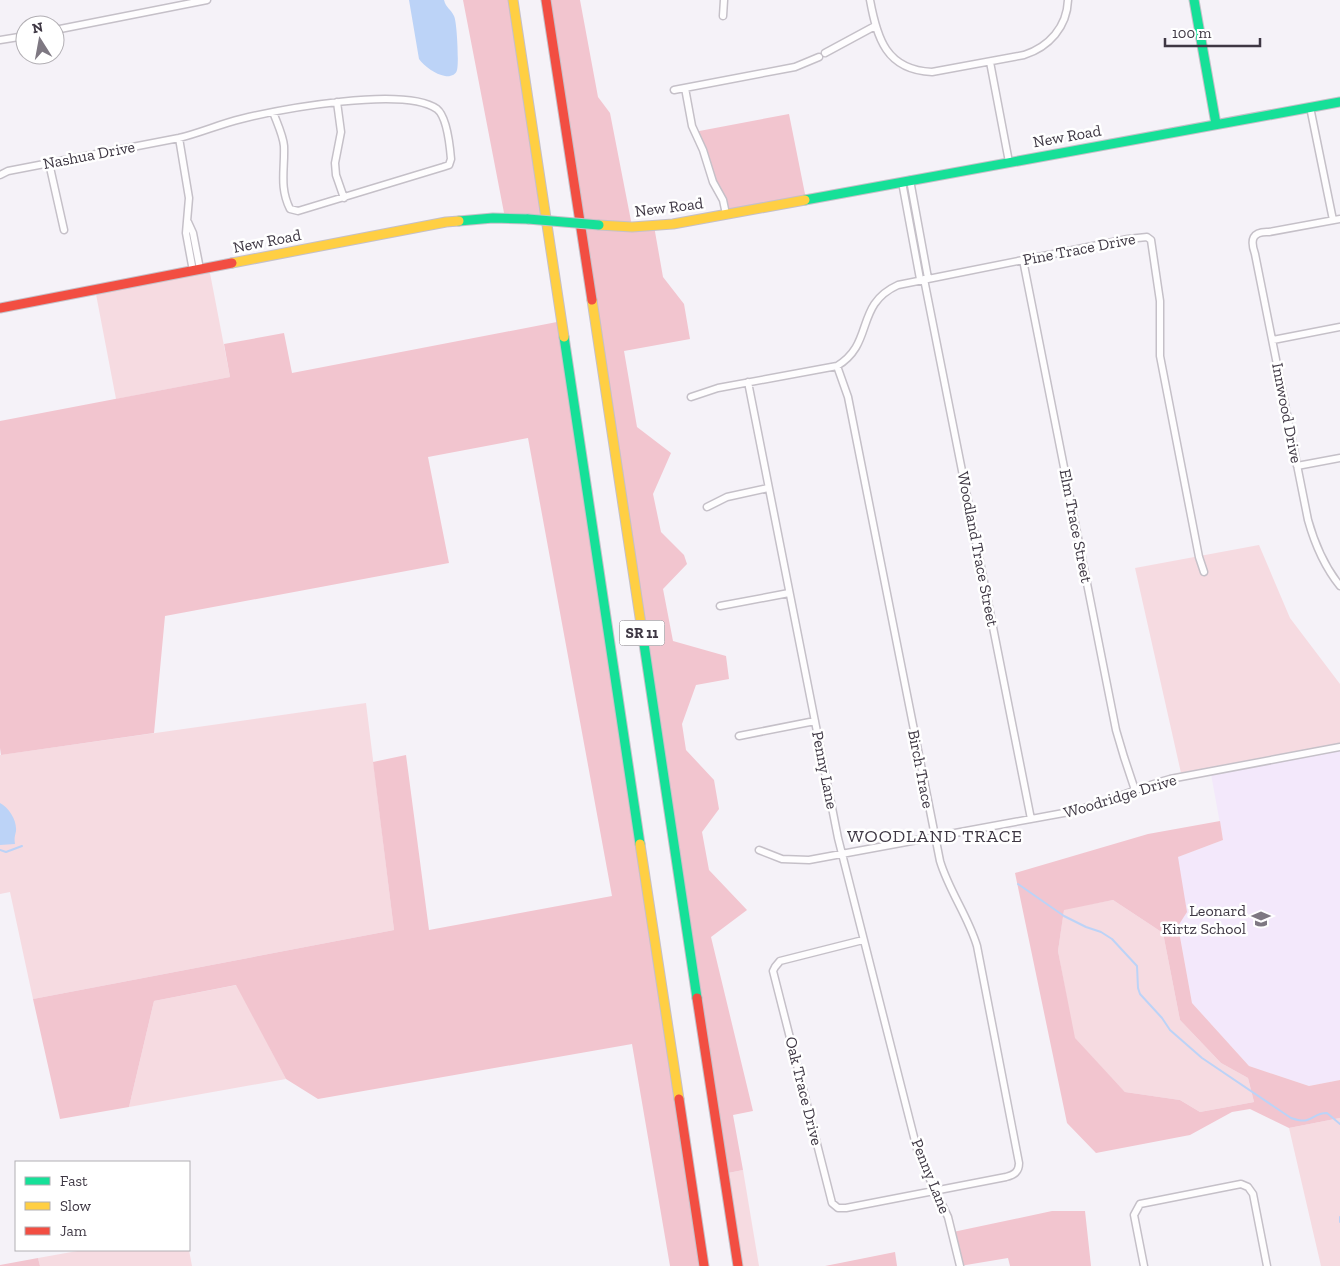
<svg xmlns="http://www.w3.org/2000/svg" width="1340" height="1266" font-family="'Zilla Slab',serif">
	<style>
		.built { fill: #f3e8fb }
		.green { fill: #f6dbe1 }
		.forest { fill: #f2c5cf; fill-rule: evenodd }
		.water { fill: #bcd3f7 }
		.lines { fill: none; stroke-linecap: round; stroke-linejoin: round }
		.stream { stroke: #bcd3f7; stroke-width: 2 }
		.street-casing { stroke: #c5c0c8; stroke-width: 9 }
		.fast-casing { stroke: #c5c0c8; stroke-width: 11 }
		.slow-casing { stroke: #c5c0c8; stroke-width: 11 }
		.jam-casing { stroke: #c5c0c8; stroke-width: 11 }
		.street { stroke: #fefdfe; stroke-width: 6 }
		.fast { stroke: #16e098; stroke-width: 9 }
		.slow { stroke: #ffcf43; stroke-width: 9 }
		.jam { stroke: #f24e42; stroke-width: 9 }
		.fast-bridge-casing { stroke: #c5c0c8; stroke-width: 11; stroke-linecap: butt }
		.fast-bridge { stroke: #16e098; stroke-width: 9 }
		.labels { text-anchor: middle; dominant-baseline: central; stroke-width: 5; stroke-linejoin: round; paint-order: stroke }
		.shield { fill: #fff; stroke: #78737b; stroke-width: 1 }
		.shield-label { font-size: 15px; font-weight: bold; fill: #3e3743 }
		.street-label { font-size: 16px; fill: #3e3743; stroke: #fff }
		.poi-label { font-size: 16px; fill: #3e3743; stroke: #fff; text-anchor: end }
		.neighbourhood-label { font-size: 18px; letter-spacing: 1px; fill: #3e3743; stroke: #fff }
	</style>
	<rect width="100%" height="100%" fill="#f5f2f8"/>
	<path class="built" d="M 1340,747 L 1340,1080 L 1309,1086 L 1249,1066 L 1192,1003 L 1178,926 L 1178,857 L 1223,840 L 1211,774 Z"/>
	<path class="green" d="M 209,268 L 230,377 L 116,399 L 95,289 Z
		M 1259,545 L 1290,618 L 1340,684 L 1340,743 L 1181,773 L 1135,568 Z
		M 366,703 L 394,930 L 33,999 L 10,892 L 0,894 L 0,755 Z
		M 1113,900 L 1163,933 L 1180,1020 L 1221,1063 L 1248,1078 L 1254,1102 L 1200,1112 L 1180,1100 L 1125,1092 L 1074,1038 L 1058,951 L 1064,909 Z
		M 237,985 L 286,1079 L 129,1107 L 154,1001 Z
		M 1340,1118 L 1340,1266 L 1321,1266 L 1289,1128 Z
		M 743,1170 L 759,1266 L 738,1266 L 723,1174 Z
		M 83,1250 L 189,1250 L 192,1266 L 40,1266 L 38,1258 Z"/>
	<path class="forest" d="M 463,0 L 513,0 L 547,221 L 505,218 Z
		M 546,0 L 580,0 L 598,97 L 610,113 L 632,226 L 654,226 L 663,277 L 684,304 L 690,339 L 624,351 L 637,427 L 671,453 L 653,494 L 661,532 L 684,555 L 687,564 L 663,589 L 673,641 L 726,656 L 729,679 L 696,685 L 682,724 L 686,750 L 714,780 L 719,809 L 702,832 L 709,870 L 747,910 L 711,937 L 753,1111 L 733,1115 L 743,1170 L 723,1174 Z
		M 789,114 L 806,199 L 726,214 L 694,132 Z
		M 562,321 L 704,1266 L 670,1266 L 632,1044 L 318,1099 L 286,1079 L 236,985 L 154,1001 L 129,1107 L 60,1119 L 33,999 L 394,930 L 373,762 L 406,755 L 429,930 L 612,896 L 528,438 L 428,457 L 449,563 L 165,616 L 154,733 L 1,755 L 0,748 L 0,421 L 230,377 L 224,344 L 284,333 L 292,373 Z
		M 1220,821 L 1223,840 L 1178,857 L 1187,912 L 1178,926 L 1192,1003 L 1249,1066 L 1309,1086 L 1340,1080 L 1340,1118 L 1289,1128 L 1250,1109 L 1232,1112 L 1190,1135 L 1096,1153 L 1067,1123 L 1015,873 L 1148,834 ZM 1113,900 L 1163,933 L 1180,1020 L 1221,1063 L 1248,1078 L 1254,1102 L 1200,1112 L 1180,1100 L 1125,1092 L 1075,1038 L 1058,951 L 1064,910 Z
		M 1052,1211 L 1085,1211 L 1091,1266 L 1010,1266 L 1008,1258 L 960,1266 L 953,1232 Z
		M 895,1252 L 897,1266 L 825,1266 Z
		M 38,1258 L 40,1266 L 0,1266 L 0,1265 Z"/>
	<path class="water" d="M 409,0 L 444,0 C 446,8 451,9 454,16 C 457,21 459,64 457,70 C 456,75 450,77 445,76 C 435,74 425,67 419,59 Z
		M 0,803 C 9,808 17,820 16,831 C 15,836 14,838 15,844 L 0,845 Z"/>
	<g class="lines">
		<path class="stream" d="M 0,850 L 6,852 L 22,846
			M 1018,884 L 1064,916 L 1086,927 L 1101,932 L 1112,939 L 1137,966 L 1138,988 L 1140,994 L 1162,1018 L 1170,1030 L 1202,1058 L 1291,1118 C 1314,1126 1310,1113 1327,1113 L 1340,1124
			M 1340,1217 L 1340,1222"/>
		<g class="street-casing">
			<path id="street" d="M 870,0 C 877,38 886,70 932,72 L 1024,55 C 1049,47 1067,27 1068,0
				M 723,16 L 724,0
				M 55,30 L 207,0
				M 0,40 L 25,36
				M 825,53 L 875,26
				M 990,62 L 1009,162
				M 685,88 L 692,126 L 703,150 L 713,182 L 723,200 L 726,214
				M 674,90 L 795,67 L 819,57
				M 337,102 L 341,132 L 335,163 L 336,175 L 344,198
				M 1310,107 L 1333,220
				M 179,138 L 189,198 L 186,233 L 193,271
				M 49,163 L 64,230
				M 0,175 L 8,171 L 179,138 C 200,133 220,124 241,119 C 281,109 404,86 437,109 C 447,117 450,147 451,159 L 449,165 L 443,167 L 298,211 L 290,209 C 279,187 285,169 284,146 C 283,135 277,123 273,112
				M 910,180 L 928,278
				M 902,182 L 920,279
				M 1340,219 L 1269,232 C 1252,231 1250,240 1255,254 L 1308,520 C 1315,545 1324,566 1340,586
				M 188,222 L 193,233 L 200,269
				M 1023,260 L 1116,730 L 1124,757 L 1135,790
				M 924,279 L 1031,819
				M 1273,340 L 1340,327
				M 837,366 L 848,397 L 940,861 C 949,891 968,916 977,946 L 1019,1163 C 1019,1172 1014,1175 1006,1177 L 846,1208 L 838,1208 L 832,1203 L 773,971 L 775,967 L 780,961 L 863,940
				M 748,382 L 838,838 L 917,1149 L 924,1167 L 948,1217 L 960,1266
				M 691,397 L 718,388 L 837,366 C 875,343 854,305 898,285 L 1128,239 L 1147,237 L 1151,240 L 1160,301 L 1160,356 L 1199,557 L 1204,572
				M 1297,466 L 1340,458
				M 707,507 L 727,497 L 768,488
				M 720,606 L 789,593
				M 739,736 L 815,721
				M 759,850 L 782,859 L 809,860 L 1069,812 C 1104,804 1136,788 1170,779 L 1340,747
				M 1144,1266 L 1134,1215 L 1140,1204 L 1241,1184 L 1248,1187 L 1253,1194 L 1267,1266"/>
		</g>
		<g class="fast-casing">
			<path id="fast" d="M 1194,0 L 1216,124
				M 805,200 L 1340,102
				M 459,221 L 493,218 L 528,219
				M 564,337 L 640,844
				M 641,624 L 697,998"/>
		</g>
		<g class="slow-casing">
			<path id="slow" d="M 513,0 L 564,337
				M 599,225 L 632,227 L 673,224 L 805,200
				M 232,263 L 446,222 L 459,221
				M 592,300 L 641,624
				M 640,844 L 679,1099"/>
		</g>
		<g class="jam-casing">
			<path id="jam" d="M 546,0 L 592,300
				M 0,308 L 232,263
				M 697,998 L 738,1266
				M 679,1099 L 704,1266"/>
		</g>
		<use href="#street" class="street"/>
		<use href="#fast" class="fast"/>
		<use href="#slow" class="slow"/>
		<use href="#jam" class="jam"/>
		<g class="fast-bridge-casing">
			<path id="fast-bridge" d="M 528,219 L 599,225"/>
		</g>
		<use href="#fast-bridge" class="fast-bridge"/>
	</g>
	<defs>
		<g id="school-bare" transform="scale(1.5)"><path d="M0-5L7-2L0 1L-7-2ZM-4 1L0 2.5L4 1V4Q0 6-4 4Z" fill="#7e7882" stroke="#fff" stroke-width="2.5" paint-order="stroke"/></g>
	</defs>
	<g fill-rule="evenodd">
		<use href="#school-bare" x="1261" y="919"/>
	</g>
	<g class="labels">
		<rect class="shield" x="619.5" y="620.5" width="45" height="25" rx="4"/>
		<g class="shield-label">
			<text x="642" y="633">SR 11</text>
		</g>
		<g class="street-label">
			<text transform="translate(1067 136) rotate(-10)">New Road</text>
			<text transform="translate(89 155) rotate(-11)">Nashua Drive</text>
			<text transform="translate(669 207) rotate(-7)">New Road</text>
			<text transform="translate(267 241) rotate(-11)">New Road</text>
			<text transform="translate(1079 249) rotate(-11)">Pine Trace Drive</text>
			<text transform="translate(1287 413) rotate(79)">Innwood Drive</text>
			<text transform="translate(1076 526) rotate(79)">Elm Trace Street</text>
			<text transform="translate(978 549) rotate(79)">Woodland Trace Street</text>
			<text transform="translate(921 769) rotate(79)">Birch Trace</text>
			<text transform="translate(825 770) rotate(79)">Penny Lane</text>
			<text transform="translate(1120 796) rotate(-17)">Woodridge Drive</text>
			<text transform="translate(804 1091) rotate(76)">Oak Trace Drive</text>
			<text transform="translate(931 1176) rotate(68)">Penny Lane</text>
		</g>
		<g class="poi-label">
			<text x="1246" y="910">Leonard<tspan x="1246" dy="18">Kirtz School</tspan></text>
		</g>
		<g class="neighbourhood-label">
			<text x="935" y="836">WOODLAND TRACE</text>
		</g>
	</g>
	<rect x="15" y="1161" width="175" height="90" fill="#ffffff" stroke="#b2afb4"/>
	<rect x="25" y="1177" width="25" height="8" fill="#16e098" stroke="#b2afb4"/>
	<text x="60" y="1186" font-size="15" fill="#3e3743">Fast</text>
	<rect x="25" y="1202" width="25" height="8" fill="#ffcf43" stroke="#b2afb4"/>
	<text x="60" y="1211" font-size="15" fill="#3e3743">Slow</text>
	<rect x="25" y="1227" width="25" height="8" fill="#f24e42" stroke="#b2afb4"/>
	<text x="60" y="1236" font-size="15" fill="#3e3743">Jam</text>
	<g transform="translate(40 40) rotate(349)"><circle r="24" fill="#ffffff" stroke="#b2afb4"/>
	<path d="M0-4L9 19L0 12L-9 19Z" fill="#7e7882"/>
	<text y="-8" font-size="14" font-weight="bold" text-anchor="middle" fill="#3e3743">N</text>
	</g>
	<path d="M1165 38v8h95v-8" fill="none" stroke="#3e3743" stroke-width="2.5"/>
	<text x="1172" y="38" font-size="15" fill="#3e3743" stroke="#ffffff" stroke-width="4" paint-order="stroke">100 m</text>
</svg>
